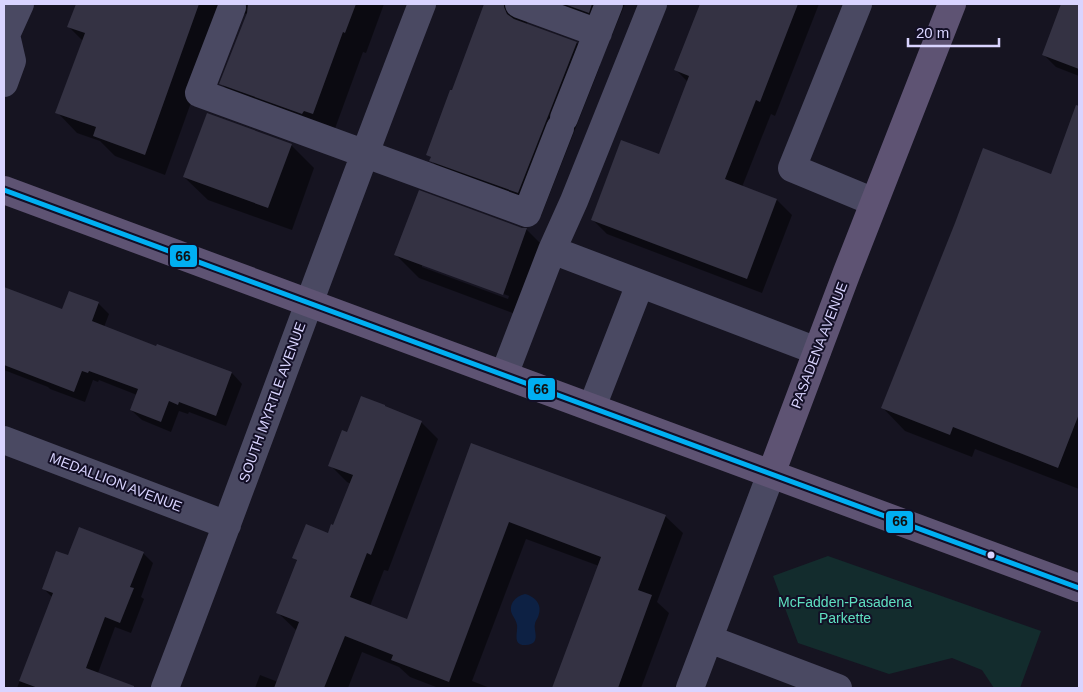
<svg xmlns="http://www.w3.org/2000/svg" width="1083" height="692" font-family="Arial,sans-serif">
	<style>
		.green { fill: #132c2d }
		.water { fill: #0d2144 }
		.shadow { fill: #0007; fill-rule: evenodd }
		.building { fill: #343243 }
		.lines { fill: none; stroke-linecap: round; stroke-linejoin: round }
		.minor { stroke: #4a4962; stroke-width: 28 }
		.major { stroke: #5e5373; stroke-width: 28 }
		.bus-1-casing { stroke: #130f26; stroke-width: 9 }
		.bus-1 { stroke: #00aff2; stroke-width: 5 }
		.bus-dot { fill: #d9d4ff; stroke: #130f26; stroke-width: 2 }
		.labels { text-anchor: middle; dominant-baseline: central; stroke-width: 4; stroke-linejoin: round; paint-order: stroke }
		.street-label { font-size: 14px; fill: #d9d4ff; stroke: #130f26 }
		.park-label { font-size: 14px; fill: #5fe0c0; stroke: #130f26 }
		.line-badge { stroke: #130f26; stroke-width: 2 }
		.pale-badge-label { font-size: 14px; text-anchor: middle; font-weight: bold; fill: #111 }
	</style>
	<rect width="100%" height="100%" fill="#161421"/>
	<path class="green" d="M 828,556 L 1041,631 L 1020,688 L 994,688 L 982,670 L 952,658 L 889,674 L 798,643 L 773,576 Z"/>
	<path class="water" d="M 525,594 C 536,597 543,605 538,617 C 537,619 535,622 535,624 C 533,630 542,644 526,645 C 512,646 518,633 517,625 C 516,620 514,618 512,614 C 508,604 516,596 525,594 Z"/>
	<path class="shadow" d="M 77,4 L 384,4 L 366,53 L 363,52 L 333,134 L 241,104 L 221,83 L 248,13 L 242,15 L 221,19 L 165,175 L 115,156 L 100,141 L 77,133 L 57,112 L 83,41 L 69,27 Z
		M 489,4 L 625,4 L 612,35 L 548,12 L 533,15 L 527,22 L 527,25 L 577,43 L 600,66 L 541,216 L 454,184 L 431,160 L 432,158 L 428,155 Z
		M 702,4 L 819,4 L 775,116 L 771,114 L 742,187 L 777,200 L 792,215 L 762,293 L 607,234 L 592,219 L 660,156 L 688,82 L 676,70 Z
		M 1063,4 L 1079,4 L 1079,76 L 1056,67 L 1044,55 Z
		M 1073,119 L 1079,121 L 1079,489 L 975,449 L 972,457 L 905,431 L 883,408 L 1052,175 Z
		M 291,145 L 314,168 L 292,230 L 208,200 L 184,177 Z
		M 521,229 L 526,229 L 550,253 L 526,318 L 419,278 L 396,255 ZM 422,264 L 509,296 L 508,299 L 422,267 Z
		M 4,289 L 63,310 L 98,303 L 109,314 L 104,327 L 157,347 L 157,345 L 232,373 L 242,384 L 226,426 L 189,412 L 188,414 L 179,411 L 171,432 L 142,420 L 131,410 L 137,395 L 99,380 L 98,382 L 93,380 L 85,402 L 50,389 L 48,387 L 4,370 Z
		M 421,422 L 438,439 L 388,571 L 384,570 L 370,606 L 407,620 L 472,445 L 665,516 L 683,533 L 657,602 L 669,613 L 641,688 L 554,688 L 599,566 L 526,539 L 472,681 L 490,688 L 435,688 L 436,687 L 410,677 L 399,667 L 362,652 L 348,688 L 255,688 L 260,675 L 278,682 L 297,631 L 278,613 L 298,562 L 294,558 L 328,534 L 334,527 L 351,484 L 347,482 L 330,465 L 347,434 Z
		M 143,553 L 153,563 L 141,597 L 144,599 L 131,633 L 115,627 L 98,673 L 109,684 L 108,688 L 17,688 L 52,597 L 43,588 L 69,557 Z"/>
	<path class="building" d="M 76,4 L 199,4 L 145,155 L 93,136 L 96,127 L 55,113 L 85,33 L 67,27 Z
		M 248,4 L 356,4 L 345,33 L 343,32 L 313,114 L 304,111 L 302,114 L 219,84 L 247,13 Z
		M 484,4 L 504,4 L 504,7 L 507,14 L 514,19 L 577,42 L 518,193 L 429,161 L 431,157 L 426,155 L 450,90 L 452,90 Z
		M 564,4 L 592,4 L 589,13 Z
		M 700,4 L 798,4 L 760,102 L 756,100 L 725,179 L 777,199 L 747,279 L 591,220 L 621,140 L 659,154 L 689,76 L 674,70 Z
		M 1061,4 L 1079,4 L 1079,69 L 1042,55 Z
		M 1076,105 L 1079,106 L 1079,414 L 1058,468 L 953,427 L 950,435 L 881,408 L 955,223 L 983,148 L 1051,174 Z
		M 207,113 L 292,144 L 268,208 L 183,177 Z
		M 419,190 L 522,228 L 527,228 L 503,295 L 394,255 Z
		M 4,287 L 62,309 L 69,291 L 99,302 L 92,321 L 156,346 L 157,344 L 232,372 L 216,416 L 179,402 L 178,405 L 169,401 L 161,422 L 130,410 L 138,389 L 89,371 L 88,373 L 82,371 L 74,392 L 4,365 Z
		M 361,396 L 385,405 L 385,406 L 422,421 L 371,555 L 367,553 L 350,597 L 407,619 L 471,443 L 666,515 L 638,590 L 652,595 L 618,688 L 552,688 L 601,557 L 509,522 L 449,682 L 391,660 L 393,655 L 345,636 L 324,688 L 274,688 L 299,622 L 276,613 L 297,560 L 292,558 L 306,524 L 328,533 L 331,524 L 333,525 L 353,475 L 328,466 L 342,430 L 347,432 Z
		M 79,527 L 144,552 L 130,587 L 134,588 L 120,623 L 105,617 L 86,668 L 134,686 L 134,688 L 38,688 L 19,681 L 53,593 L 42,589 L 56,551 L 68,555 Z"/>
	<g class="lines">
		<path class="minor" d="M 519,4 L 598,33
			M 858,4 L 792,168 L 874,202
			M 232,7 L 199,93 L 527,213 L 560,128
			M 4,37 L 6,35 L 20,4
			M 4,83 L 12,61 L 6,35
			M 564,118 L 609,4
			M 552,250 L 574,201 L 653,4
			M 504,375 L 552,250 L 817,351
			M 592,407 L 640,284
			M 4,440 L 227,525
			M 709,639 L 838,688
			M 165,688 C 252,461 334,231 422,4
			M 690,688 L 771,474"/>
		<path class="major" d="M 4,190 L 1079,588
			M 771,474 L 847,272 L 952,4"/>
		<g class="bus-1-casing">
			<path id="bus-1" d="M 4,190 L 1079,588"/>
		</g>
		<use href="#bus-1" class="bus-1"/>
	</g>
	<circle class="bus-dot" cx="991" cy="555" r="4.5"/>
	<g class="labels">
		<g class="street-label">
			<text transform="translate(819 345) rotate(-69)">PASADENA AVENUE</text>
			<text transform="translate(272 402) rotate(-70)">SOUTH MYRTLE AVENUE</text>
			<text transform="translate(116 482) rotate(21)">MEDALLION AVENUE</text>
		</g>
		<g class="park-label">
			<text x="845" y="602">McFadden-Pasadena<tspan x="845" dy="16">Parkette</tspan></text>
		</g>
	</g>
	<g class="line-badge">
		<rect x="169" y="244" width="29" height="24" rx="5" fill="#00aff2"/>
		<rect x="527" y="377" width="29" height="24" rx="5" fill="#00aff2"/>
		<rect x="885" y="510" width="29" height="24" rx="5" fill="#00aff2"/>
	</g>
	<g class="pale-badge-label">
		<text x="183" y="261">66</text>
		<text x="541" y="394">66</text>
		<text x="900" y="526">66</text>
	</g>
	<rect width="1083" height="692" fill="none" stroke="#d9d4ff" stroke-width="10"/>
	<path d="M908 38v8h91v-8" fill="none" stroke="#d9d4ff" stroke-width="2.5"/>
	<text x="916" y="38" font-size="15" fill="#d9d4ff" stroke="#130f26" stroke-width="4" paint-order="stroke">20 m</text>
</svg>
